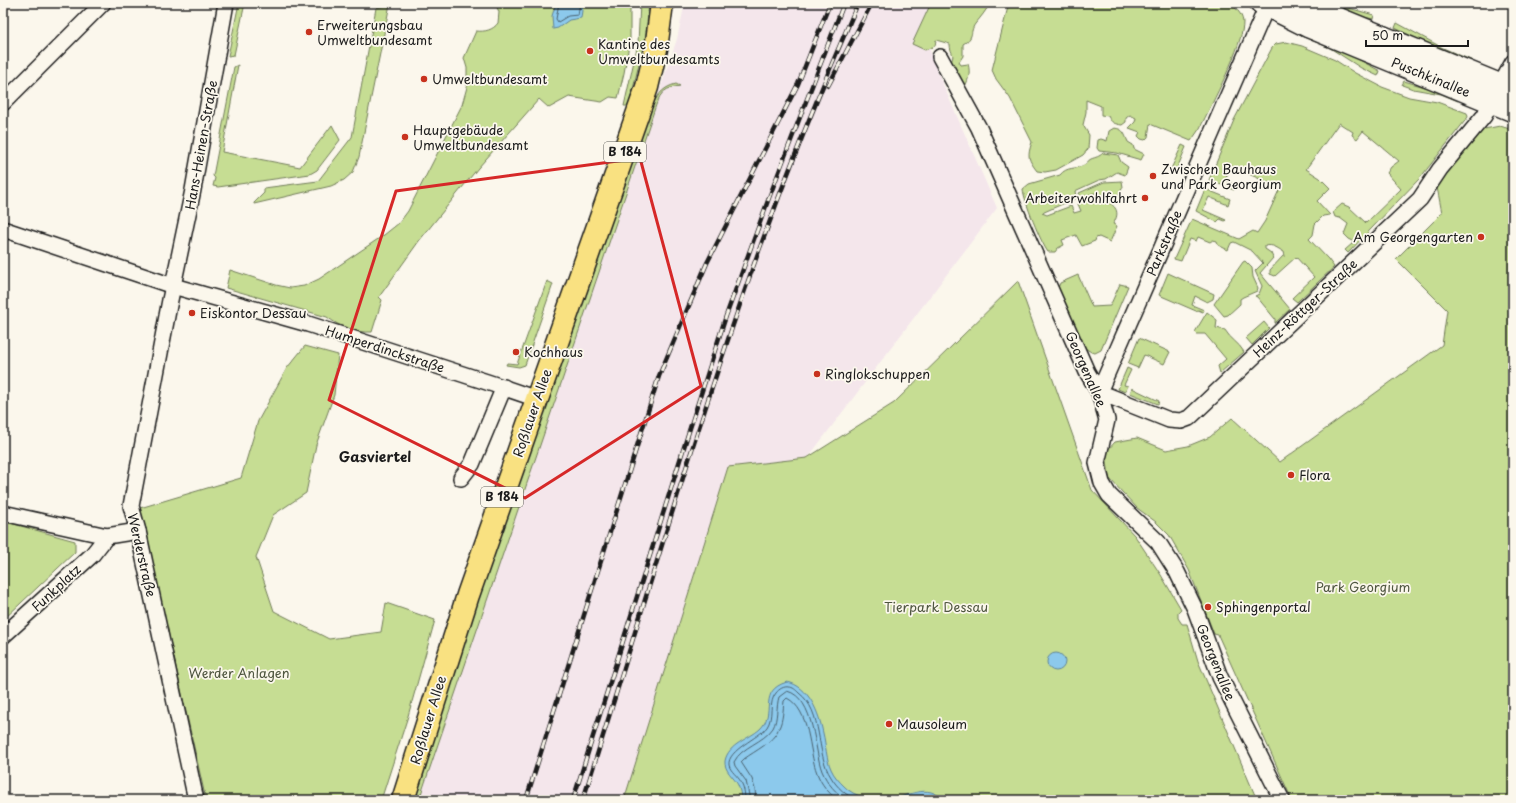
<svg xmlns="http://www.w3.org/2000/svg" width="1516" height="803" font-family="'Playpen Sans',sans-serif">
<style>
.built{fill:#f4e6eb}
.green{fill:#c6dd93;stroke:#717c58}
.water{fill:#8cc9ec;stroke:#5f8499}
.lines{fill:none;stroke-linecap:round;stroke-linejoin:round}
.shore{stroke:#49616f;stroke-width:1}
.street-casing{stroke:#1c1c1c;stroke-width:18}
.secondary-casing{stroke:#1c1c1c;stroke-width:24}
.primary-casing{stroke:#1c1c1c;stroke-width:25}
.street{stroke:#fbf7ec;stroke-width:15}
.secondary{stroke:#fbf7ec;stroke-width:21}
.primary{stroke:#f9e181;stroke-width:22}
.rail-casing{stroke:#1c1c1c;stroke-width:4.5}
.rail{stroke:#fbf7ec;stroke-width:3;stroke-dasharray:9;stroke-linecap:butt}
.marked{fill:none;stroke:#d62828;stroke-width:3;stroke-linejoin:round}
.poi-dot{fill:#c8321e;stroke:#fbf7ec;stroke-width:1.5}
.labels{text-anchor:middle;stroke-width:3.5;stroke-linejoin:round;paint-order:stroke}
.shield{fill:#fbf7ec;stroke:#5f5e5a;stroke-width:1}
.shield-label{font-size:12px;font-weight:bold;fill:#1c1c1c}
.poi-label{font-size:13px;fill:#1c1c1c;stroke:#fbf7ec;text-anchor:start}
.street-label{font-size:13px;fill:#1c1c1c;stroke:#fbf7ec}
.park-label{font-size:13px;fill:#4f5640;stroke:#fbf7ec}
.neighbourhood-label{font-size:14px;font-weight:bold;fill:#1c1c1c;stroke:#fbf7ec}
</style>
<rect width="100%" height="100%" fill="#fbf7ec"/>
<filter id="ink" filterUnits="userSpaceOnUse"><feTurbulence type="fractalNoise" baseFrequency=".025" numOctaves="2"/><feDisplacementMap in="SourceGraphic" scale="8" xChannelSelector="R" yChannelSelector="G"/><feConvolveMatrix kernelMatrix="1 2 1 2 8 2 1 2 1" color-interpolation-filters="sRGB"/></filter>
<g filter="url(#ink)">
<path class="built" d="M 685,3 L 946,3 L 928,44 L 935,66 L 997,208 L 807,459 L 728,467 L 624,800 L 419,800 L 677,39 Z"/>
<g class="green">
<path d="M 239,3 L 245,3 L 234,55 L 228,56 Z"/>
<path d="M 495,3 L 630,3 L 630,39 L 624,73 L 618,98 L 610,97 L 602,102 L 569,97 L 549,108 L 539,99 L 478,168 L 419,241 L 379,297 L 382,300 L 372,332 C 355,333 340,327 327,317 L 226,288 L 230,270 L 276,285 L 290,288 L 304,286 L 319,279 L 384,235 L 399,223 L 408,211 L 462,105 L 467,87 L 467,68 L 464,58 L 476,31 C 485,32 493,30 498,23 L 499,12 Z"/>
<path d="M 640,3 L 649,3 L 646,34 L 629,106 L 624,106 L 638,43 Z"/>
<path d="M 931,3 L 990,3 C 986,11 981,17 975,24 C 969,33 975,37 963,44 L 963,56 L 959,62 L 961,65 L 968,64 C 971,73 968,82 963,90 L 949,65 C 957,53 950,55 950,44 L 936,40 L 935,46 L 925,50 L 912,44 Z"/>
<path d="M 1009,3 L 1228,3 C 1235,7 1242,13 1243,22 C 1244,44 1211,105 1200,128 L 1191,141 L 1150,124 L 1148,137 L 1145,140 L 1141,139 L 1138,136 L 1140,132 L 1129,128 L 1135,122 L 1136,118 L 1130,115 L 1126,118 L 1126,122 L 1122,125 C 1115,124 1111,123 1108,116 L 1101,115 L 1101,106 L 1086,100 L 1086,112 L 1083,125 L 1089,135 L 1088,149 L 1083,155 L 1056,170 L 1045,172 L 1037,171 C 1028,159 1027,157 1032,142 L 1010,98 L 996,79 L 992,70 Z"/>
<path d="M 1319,3 L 1330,3 L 1374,15 L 1373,19 L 1345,13 Z"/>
<path d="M 390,4 L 359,157 L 353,172 L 344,180 L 331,186 L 254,204 L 254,203 L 264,193 L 264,188 L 318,181 L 352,137 L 376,8 Z"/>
<path d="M 1397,23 L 1443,48 L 1473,61 L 1471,65 L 1395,28 Z"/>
<path d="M 1302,32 L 1330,44 L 1380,71 L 1378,76 L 1361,68 L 1330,48 L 1301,36 Z"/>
<path d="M 1286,42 L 1302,46 L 1335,60 L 1355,73 L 1382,87 L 1409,97 L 1437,102 L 1467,113 L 1468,117 L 1420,178 L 1348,253 L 1345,250 L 1353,243 L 1353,241 L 1349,239 L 1344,234 L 1348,224 L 1340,218 L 1335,217 L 1333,212 L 1342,204 L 1349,207 L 1366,223 L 1401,189 L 1387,173 L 1391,167 L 1399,161 L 1363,131 L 1357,139 L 1352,135 L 1353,132 L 1339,123 L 1306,169 L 1320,178 L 1330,188 L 1317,201 L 1330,215 L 1323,216 L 1315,224 L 1313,235 L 1309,239 L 1328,259 L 1334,267 L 1297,302 L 1292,298 L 1314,277 L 1296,257 L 1275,276 L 1270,274 L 1270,270 L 1283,256 L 1285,256 L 1284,252 C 1277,248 1273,244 1265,246 L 1265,249 L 1271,253 L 1273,258 L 1260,273 L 1290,309 L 1275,323 L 1275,319 L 1257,297 L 1255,296 L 1259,294 L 1262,286 L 1255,271 L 1263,263 L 1252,251 L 1234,242 L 1231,243 L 1228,250 L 1218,245 L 1217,241 L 1213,240 L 1210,242 L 1198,237 L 1196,241 L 1190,239 L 1181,261 L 1174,259 L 1192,219 L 1239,239 L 1253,231 L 1257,233 L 1265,221 L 1280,188 L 1231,166 L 1225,180 L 1236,185 L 1234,190 L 1209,180 L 1234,120 L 1272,48 L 1276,44 Z"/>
<path d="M 238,65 L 222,152 L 300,167 L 332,125 L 340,140 L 317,170 L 310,174 L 218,187 L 213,186 L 215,178 L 213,176 L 234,67 Z"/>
<path d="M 1404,81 L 1460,97 L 1458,101 L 1441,94 L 1413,89 L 1402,85 Z"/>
<path d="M 676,84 L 680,86 C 666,88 661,91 656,105 L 419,800 L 414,800 L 482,587 L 653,104 C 659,93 664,87 676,84 Z"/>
<path d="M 1500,126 L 1513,130 L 1513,800 L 1292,800 L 1218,635 L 1214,634 L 1189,570 L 1169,535 L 1156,522 L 1137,508 L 1109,478 L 1106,452 L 1115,442 L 1137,438 L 1166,450 L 1188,446 L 1210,437 L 1232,418 L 1280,462 L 1442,345 L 1447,310 L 1396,259 L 1442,213 L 1436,182 L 1479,130 Z"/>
<path d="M 1114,128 C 1124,129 1124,133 1128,142 L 1133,145 L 1134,149 L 1144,154 L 1141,160 L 1117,153 L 1099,151 L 1097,148 L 1098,140 L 1101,139 L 1107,141 L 1109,131 Z"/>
<path d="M 1182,145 L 1186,147 L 1176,171 L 1171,169 Z"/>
<path d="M 1103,153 L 1118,155 L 1121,162 L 1128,167 L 1125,175 L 1117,172 L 1106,179 L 1099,180 L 1075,191 L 1076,198 L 1042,213 L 1047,215 L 1071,206 L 1074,213 L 1081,211 L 1078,204 C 1081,202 1084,200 1087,199 C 1092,198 1099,199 1103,200 C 1116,205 1121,212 1113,224 L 1117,226 L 1110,242 L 1099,237 L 1096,238 L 1095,241 L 1082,246 L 1076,235 L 1062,240 L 1064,245 L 1058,248 L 1055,252 L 1048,252 C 1041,243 1024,201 1023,189 L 1029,184 L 1060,175 C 1067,166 1075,170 1084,165 C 1087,164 1088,160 1091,159 C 1096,157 1099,157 1103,153 Z"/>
<path d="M 1122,181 L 1123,187 L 1118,196 L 1112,198 L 1094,193 L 1081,198 L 1079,193 L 1104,182 Z"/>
<path d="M 1205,189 L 1230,199 L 1228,205 L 1209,197 L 1203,210 L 1226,220 L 1225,221 L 1220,219 L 1217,222 L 1196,211 Z"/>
<path d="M 1245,261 L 1252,268 L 1253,277 L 1258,288 L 1257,291 L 1243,297 L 1240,299 L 1240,304 L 1228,315 L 1224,316 L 1214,304 L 1243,262 Z"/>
<path d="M 1168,273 L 1214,294 L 1213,299 L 1207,302 L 1195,296 L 1192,305 L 1204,310 L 1203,312 L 1198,310 L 1196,311 L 1159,295 Z"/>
<path d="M 1078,275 L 1092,307 L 1110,306 L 1120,284 L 1128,286 L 1101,350 L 1095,353 L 1091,352 L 1082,346 L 1057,290 L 1060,283 Z"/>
<path d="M 547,281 L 553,284 L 525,365 L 519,367 L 506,365 L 507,363 L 517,364 Z"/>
<path d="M 1018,281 L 1092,490 L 1135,536 L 1161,575 L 1181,609 L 1178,612 L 1178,618 L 1182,624 L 1187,624 L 1198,661 L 1257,800 L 624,800 L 728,467 L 807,458 L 894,403 Z"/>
<path d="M 1207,312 L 1217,320 L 1216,328 L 1225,330 C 1230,339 1239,343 1244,352 L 1220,373 L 1218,366 L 1226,359 L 1205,334 L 1197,334 L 1195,332 Z"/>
<path d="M 1264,322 L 1269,328 L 1252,345 L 1246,338 Z"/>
<path d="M 1139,338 L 1170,352 L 1164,364 L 1144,355 L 1138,368 L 1128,364 Z"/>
<path d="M 305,346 L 338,355 L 334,395 L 316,445 L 306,493 L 273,515 L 256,557 L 274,611 L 329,639 L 381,632 L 386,603 L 435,620 L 408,716 L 381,800 L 206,800 L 140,508 L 241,478 L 258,421 L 287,368 Z"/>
<path d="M 1127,368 L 1131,370 L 1124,385 L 1128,386 L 1125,392 L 1118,389 Z"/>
<path d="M 1132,388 L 1159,401 L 1158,404 L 1130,393 Z"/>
<path d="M 3,521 L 75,541 L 75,552 L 3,620 Z"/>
</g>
<g class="water">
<path d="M 556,3 L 583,3 L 581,18 L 569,20 L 558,28 L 553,29 L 552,16 Z"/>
<circle cx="1056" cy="662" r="9"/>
<path d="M 787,682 C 809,686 819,713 823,733 C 826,745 826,758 831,769 C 834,776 839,781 844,786 C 854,797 873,801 889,800 C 905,797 930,782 942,800 L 741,800 C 741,795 740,790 738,785 C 734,777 724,771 725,761 C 728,744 749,739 760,729 C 777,713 757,691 787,682 Z"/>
</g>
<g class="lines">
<g class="shore">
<path d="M 559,3 L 556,19 L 558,22 L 568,16 L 578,15 L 580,3"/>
<path d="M 745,800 C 745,794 744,787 741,782 C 738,776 730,771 729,765 C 727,750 759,738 767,727 C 774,717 768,702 776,693 C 779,689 784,686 789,687 C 793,687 796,690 799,693 C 824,712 815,753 831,777 C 836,786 847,797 858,800"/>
<path d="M 750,800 L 746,781 L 735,766 L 734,762 C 742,746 763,743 773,728 C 778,719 776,707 779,697 L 787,691 C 815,698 814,751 822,771 C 827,783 836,793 846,800"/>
<path d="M 756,800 L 755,789 L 752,779 L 741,762 L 744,759 C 756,750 773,743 779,728 C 783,720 783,710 784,701 L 787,698 C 811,711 808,750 817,773 C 821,784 828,792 837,800"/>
</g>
<defs>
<g id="street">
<path d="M 940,57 L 979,128 L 1087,372 L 1099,392 L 1107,420 L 1097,463 L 1102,483 L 1109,495 L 1158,542 L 1177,572 L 1195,609 L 1220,677 L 1282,800"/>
<path d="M 3,103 L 103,3"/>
<path d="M 3,229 L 173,286 L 308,324 L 493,384 L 537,399"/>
<path d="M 1099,392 L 1169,420 L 1181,421 L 1189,418 L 1420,199 L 1440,169 L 1484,116 L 1513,62"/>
<path d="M 1099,392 L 1267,6"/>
<path d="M 461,478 L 472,464 L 504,387"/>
<path d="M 3,513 L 107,536 L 138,531"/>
<path d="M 3,636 L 92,555 L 107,536"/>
<path d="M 196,800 L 138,531 L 131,506 L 170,300 L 193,190 L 226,3"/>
</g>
<g id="secondary">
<path d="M 1261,3 L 1309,27 L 1513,111"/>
<path d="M 1301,3 L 1513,90"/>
</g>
<path id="primary" d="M 403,800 L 468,595 L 647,87 L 656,49 L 662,3"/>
</defs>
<use href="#street" class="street-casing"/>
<use href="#secondary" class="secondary-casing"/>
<use href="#primary" class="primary-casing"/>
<use href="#street" class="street"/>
<use href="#secondary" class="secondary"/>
<use href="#primary" class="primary"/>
<defs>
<g id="rail">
<path d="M 828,86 L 872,3"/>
<path d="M 526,800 L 659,376 L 707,263 L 798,84 L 830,3"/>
<path d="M 573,800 L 690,428 L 726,316 L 770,195 L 844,3"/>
<path d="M 583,800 C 639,622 691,443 753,267 C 785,178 820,90 858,3"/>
</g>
</defs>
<use href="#rail" class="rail-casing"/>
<use href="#rail" class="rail"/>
</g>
</g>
<path class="marked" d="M 640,158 L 701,386 L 525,498 L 329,400 L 396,191 Z"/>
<g class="poi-dot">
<circle cx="309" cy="32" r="4"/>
<circle cx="590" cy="51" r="4"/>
<circle cx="424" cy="79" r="4"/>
<circle cx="405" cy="137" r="4"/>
<circle cx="1153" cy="176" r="4"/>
<circle cx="1145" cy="198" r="4"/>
<circle cx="1481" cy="237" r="4"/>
<circle cx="192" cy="313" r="4"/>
<circle cx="516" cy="352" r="4"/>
<circle cx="817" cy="374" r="4"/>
<circle cx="1291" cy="475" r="4"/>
<circle cx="1208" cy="607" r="4"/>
<circle cx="889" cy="724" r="4"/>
</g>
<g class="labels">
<g class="shield">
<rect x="604" y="142" width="42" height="20" rx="3"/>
<rect x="481" y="487" width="42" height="20" rx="3"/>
</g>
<g class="shield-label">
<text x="625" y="156">B 184</text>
<text x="502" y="501">B 184</text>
</g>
<g class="poi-label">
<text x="317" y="30">Erweiterungsbau<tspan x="317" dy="15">Umweltbundesamt</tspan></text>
<text x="598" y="49">Kantine des<tspan x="598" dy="15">Umweltbundesamts</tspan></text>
<text x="432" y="84">Umweltbundesamt</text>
<text x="413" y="135">Hauptgebäude<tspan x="413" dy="15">Umweltbundesamt</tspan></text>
<text x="1161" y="174">Zwischen Bauhaus<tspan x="1161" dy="15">und Park Georgium</tspan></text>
<text x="1137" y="203" text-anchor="end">Arbeiterwohlfahrt</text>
<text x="1473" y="242" text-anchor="end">Am Georgengarten</text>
<text x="200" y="318">Eiskontor Dessau</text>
<text x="524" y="357">Kochhaus</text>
<text x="825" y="379">Ringlokschuppen</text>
<text x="1299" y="480">Flora</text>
<text x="1216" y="612">Sphingenportal</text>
<text x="897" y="729">Mausoleum</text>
</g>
<g class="street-label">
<text transform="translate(1431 77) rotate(22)" y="5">Puschkinallee</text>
<text transform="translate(201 145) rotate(-80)" y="5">Hans-Heinen-Straße</text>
<text transform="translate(1164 243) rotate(-67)" y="5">Parkstraße</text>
<text transform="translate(1305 308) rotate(-43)" y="5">Heinz-Röttger-Straße</text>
<text transform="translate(385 349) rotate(18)" y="5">Humperdinckstraße</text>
<text transform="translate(1086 369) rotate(66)" y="5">Georgenallee</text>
<text transform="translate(532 413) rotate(-71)" y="5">Roßlauer Allee</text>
<text transform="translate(142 555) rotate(77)" y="5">Werderstraße</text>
<text transform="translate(56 588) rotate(-43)" y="5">Funkplatz</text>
<text transform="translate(1216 662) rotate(68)" y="5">Georgenallee</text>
<text transform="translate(428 720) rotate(-73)" y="5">Roßlauer Allee</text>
</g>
<g class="park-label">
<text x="1363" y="592">Park Georgium</text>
<text x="936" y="612">Tierpark Dessau</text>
<text x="239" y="678">Werder Anlagen</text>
</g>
<g class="neighbourhood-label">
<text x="375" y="462">Gasviertel</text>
</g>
</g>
<rect width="1516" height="803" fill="none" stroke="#fbf7ec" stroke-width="16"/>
<rect x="8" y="8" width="1500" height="787" fill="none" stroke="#1c1c1c" stroke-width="1.5" filter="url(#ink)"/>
<path d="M1366 40v6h102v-6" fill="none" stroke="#1c1c1c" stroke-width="2"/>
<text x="1372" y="40" font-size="12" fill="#1c1c1c" stroke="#fbf7ec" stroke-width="3" paint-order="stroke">50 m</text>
</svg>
